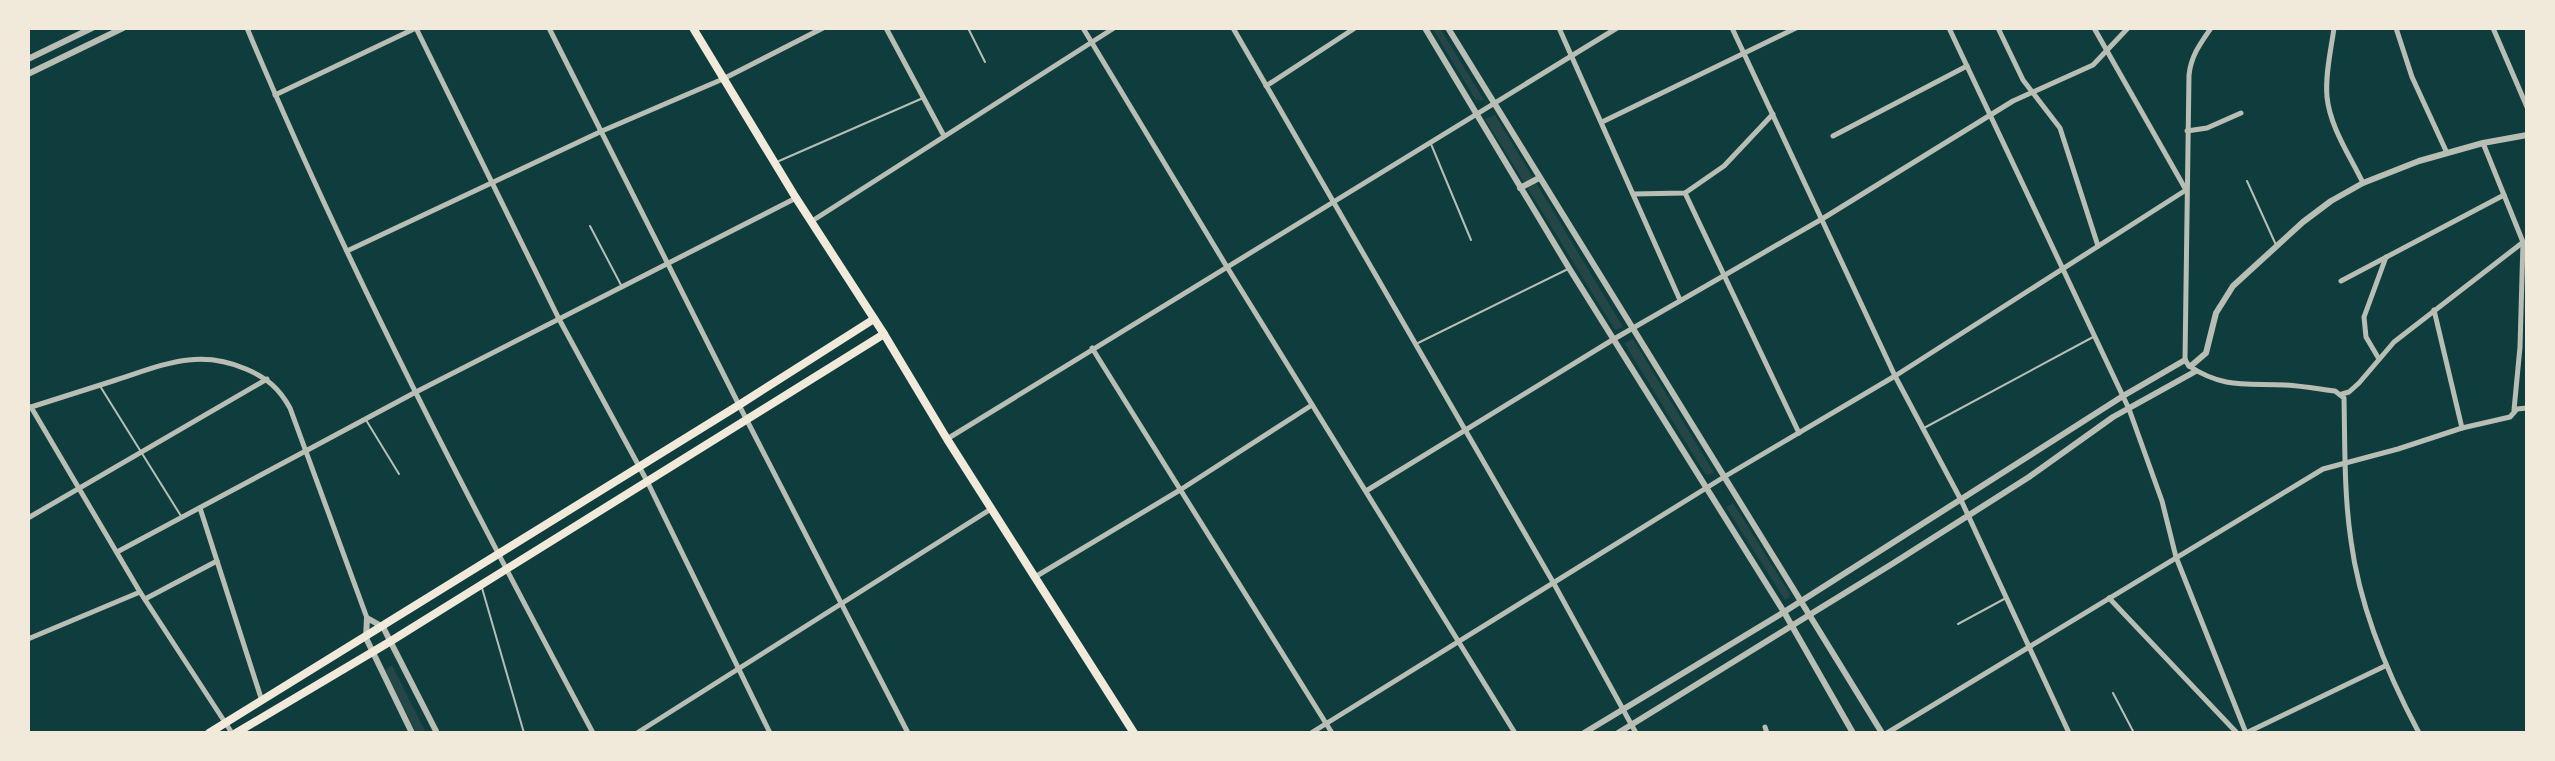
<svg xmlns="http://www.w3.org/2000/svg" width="2555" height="761" font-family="Roboto,sans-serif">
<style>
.green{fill:#244646}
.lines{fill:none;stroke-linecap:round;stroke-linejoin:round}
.service{stroke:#b8beb3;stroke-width:2}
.minor{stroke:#b8beb3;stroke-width:5}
.tertiary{stroke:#b8beb3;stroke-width:6}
.primary{stroke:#f1e9da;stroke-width:8}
.trunk{stroke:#f1e9da;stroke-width:8}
</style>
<rect width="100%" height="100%" fill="#0f3d3e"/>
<g class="green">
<path d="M 1432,28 L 1440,28 L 1484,100 L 1476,100 Z"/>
<path d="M 1495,115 L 1623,327 L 1615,330 L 1485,119 Z"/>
<path d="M 1633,339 L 1714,473 L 1706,475 L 1624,343 Z"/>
<path d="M 1733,503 L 1790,594 L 1789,598 L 1785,600 L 1726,507 Z"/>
<path d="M 392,665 L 426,733 L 416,733 L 385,670 Z"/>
</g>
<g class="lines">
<g class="service">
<path d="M 968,28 L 985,62"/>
<path d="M 1431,144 L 1471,240"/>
<path d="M 779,161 L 923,98"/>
<path d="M 2247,181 L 2276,245"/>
<path d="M 590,226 L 621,285"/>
<path d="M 1416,344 L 1568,269"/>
<path d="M 100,386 L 181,516"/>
<path d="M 366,420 L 399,474"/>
<path d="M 1924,428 L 2095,336"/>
<path d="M 482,588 L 524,733"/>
<path d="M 1958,624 L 2006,598"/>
<path d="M 2113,693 L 2134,733"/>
</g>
<g class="minor">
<path d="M 247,28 C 348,270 470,502 593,733"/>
<path d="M 416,28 L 559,319 L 647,481 L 770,733"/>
<path d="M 549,28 L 739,405 L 908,733"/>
<path d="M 886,28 L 944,136"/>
<path d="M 1083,28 L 1227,267 L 1515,733"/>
<path d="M 1233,28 L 1553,582 L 1636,733"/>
<path d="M 1559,28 L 1680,300"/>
<path d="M 1732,28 L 1895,376 L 1961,500 L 2069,733"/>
<path d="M 1949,28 L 2129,409 L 2162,501 L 2176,557 L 2246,733 L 2385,666"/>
<path d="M 1998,28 L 2023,80 L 2060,128 L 2098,246"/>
<path d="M 2334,28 C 2331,50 2325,74 2327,97 C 2330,127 2350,156 2363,183"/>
<path d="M 2396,28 L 2412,77 L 2447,153"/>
<path d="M 2493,28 L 2527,107"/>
<path d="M 1266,86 L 1355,28"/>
<path d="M 275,95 L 416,28"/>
<path d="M 1602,122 L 1796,28"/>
<path d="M 2187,131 L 2207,128 L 2241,113"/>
<path d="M 1833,136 L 1967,66"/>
<path d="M 2483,143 L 2523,242 L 2520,347 L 2514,410"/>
<path d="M 1685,193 L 1799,433"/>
<path d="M 1633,194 L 1685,193 L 1724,166 L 1773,114"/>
<path d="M 812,221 L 1114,28"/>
<path d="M 347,251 L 602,131 L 723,79 L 823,28"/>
<path d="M 2341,281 L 2504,195"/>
<path d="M 2434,310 L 2462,428"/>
<path d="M 1092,348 L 1332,733"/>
<path d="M 2379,359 L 2366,337 L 2364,317 L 2386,257"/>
<path d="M 2189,366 C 2224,389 2247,383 2285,385 C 2302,386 2319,389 2335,391 L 2344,398 C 2345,446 2344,494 2351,541 C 2360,609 2387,673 2419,733"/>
<path d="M 2189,366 L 2185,360 L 2189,75 C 2191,56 2200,44 2211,28"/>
<path d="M 2342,394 L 2349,392 L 2359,383 L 2394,342 L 2522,243"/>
<path d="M 31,407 L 140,592 L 232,733"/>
<path d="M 28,408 C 57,399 87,389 116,380 C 163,365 198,348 246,369 C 267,378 279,388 290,408 L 367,618"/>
<path d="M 947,439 L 1617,28"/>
<path d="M 1366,491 L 1614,339 L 1822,219 L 2013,101 L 2093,65 L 2128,28"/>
<path d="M 200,508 L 262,701"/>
<path d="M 28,518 L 267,379"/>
<path d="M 117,552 L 414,393 L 796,198"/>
<path d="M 1035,577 L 1180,490 L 1312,405"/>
<path d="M 2109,598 L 2237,733"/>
<path d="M 145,599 L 217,561"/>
<path d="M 28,639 L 140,592"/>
<path d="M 1765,727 L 1767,733"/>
<path d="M 637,733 L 991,509"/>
<path d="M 1311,733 L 1724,477 L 1895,376 L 2186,190 L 2094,28"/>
<path d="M 1887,733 L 2323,469 L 2398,449 L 2462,428 L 2510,417 L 2517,409 L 2527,408"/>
</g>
<g class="tertiary">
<path d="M 1425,28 L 1569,268 L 1784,612 L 1853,733"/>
<path d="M 1448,28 L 1882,733"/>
<path d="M 28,59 L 92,28"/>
<path d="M 28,74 L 123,28"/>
<path d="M 1520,188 L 1539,178"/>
<path d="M 2192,365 L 2206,353 L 2216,313 L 2233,286 L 2303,222 L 2331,201 L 2363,183 L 2419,161 L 2483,143 L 2527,135"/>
<path d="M 412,733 L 366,638 L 367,618 L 383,627 L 437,733"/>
<path d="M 1584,733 L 1784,612 L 2123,396 L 2185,360"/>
<path d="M 1618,733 L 1892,564 L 2029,477 L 2113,417 L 2196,371"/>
</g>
<g class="primary">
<path d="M 209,733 L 739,405 L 874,319"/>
<path d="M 236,733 L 391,641 L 884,334"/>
</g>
<path class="trunk" d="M 693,28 L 796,198 L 884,334 L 947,439 L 1134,733"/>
</g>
<rect width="2555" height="761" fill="none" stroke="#f1e9da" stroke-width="60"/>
</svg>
